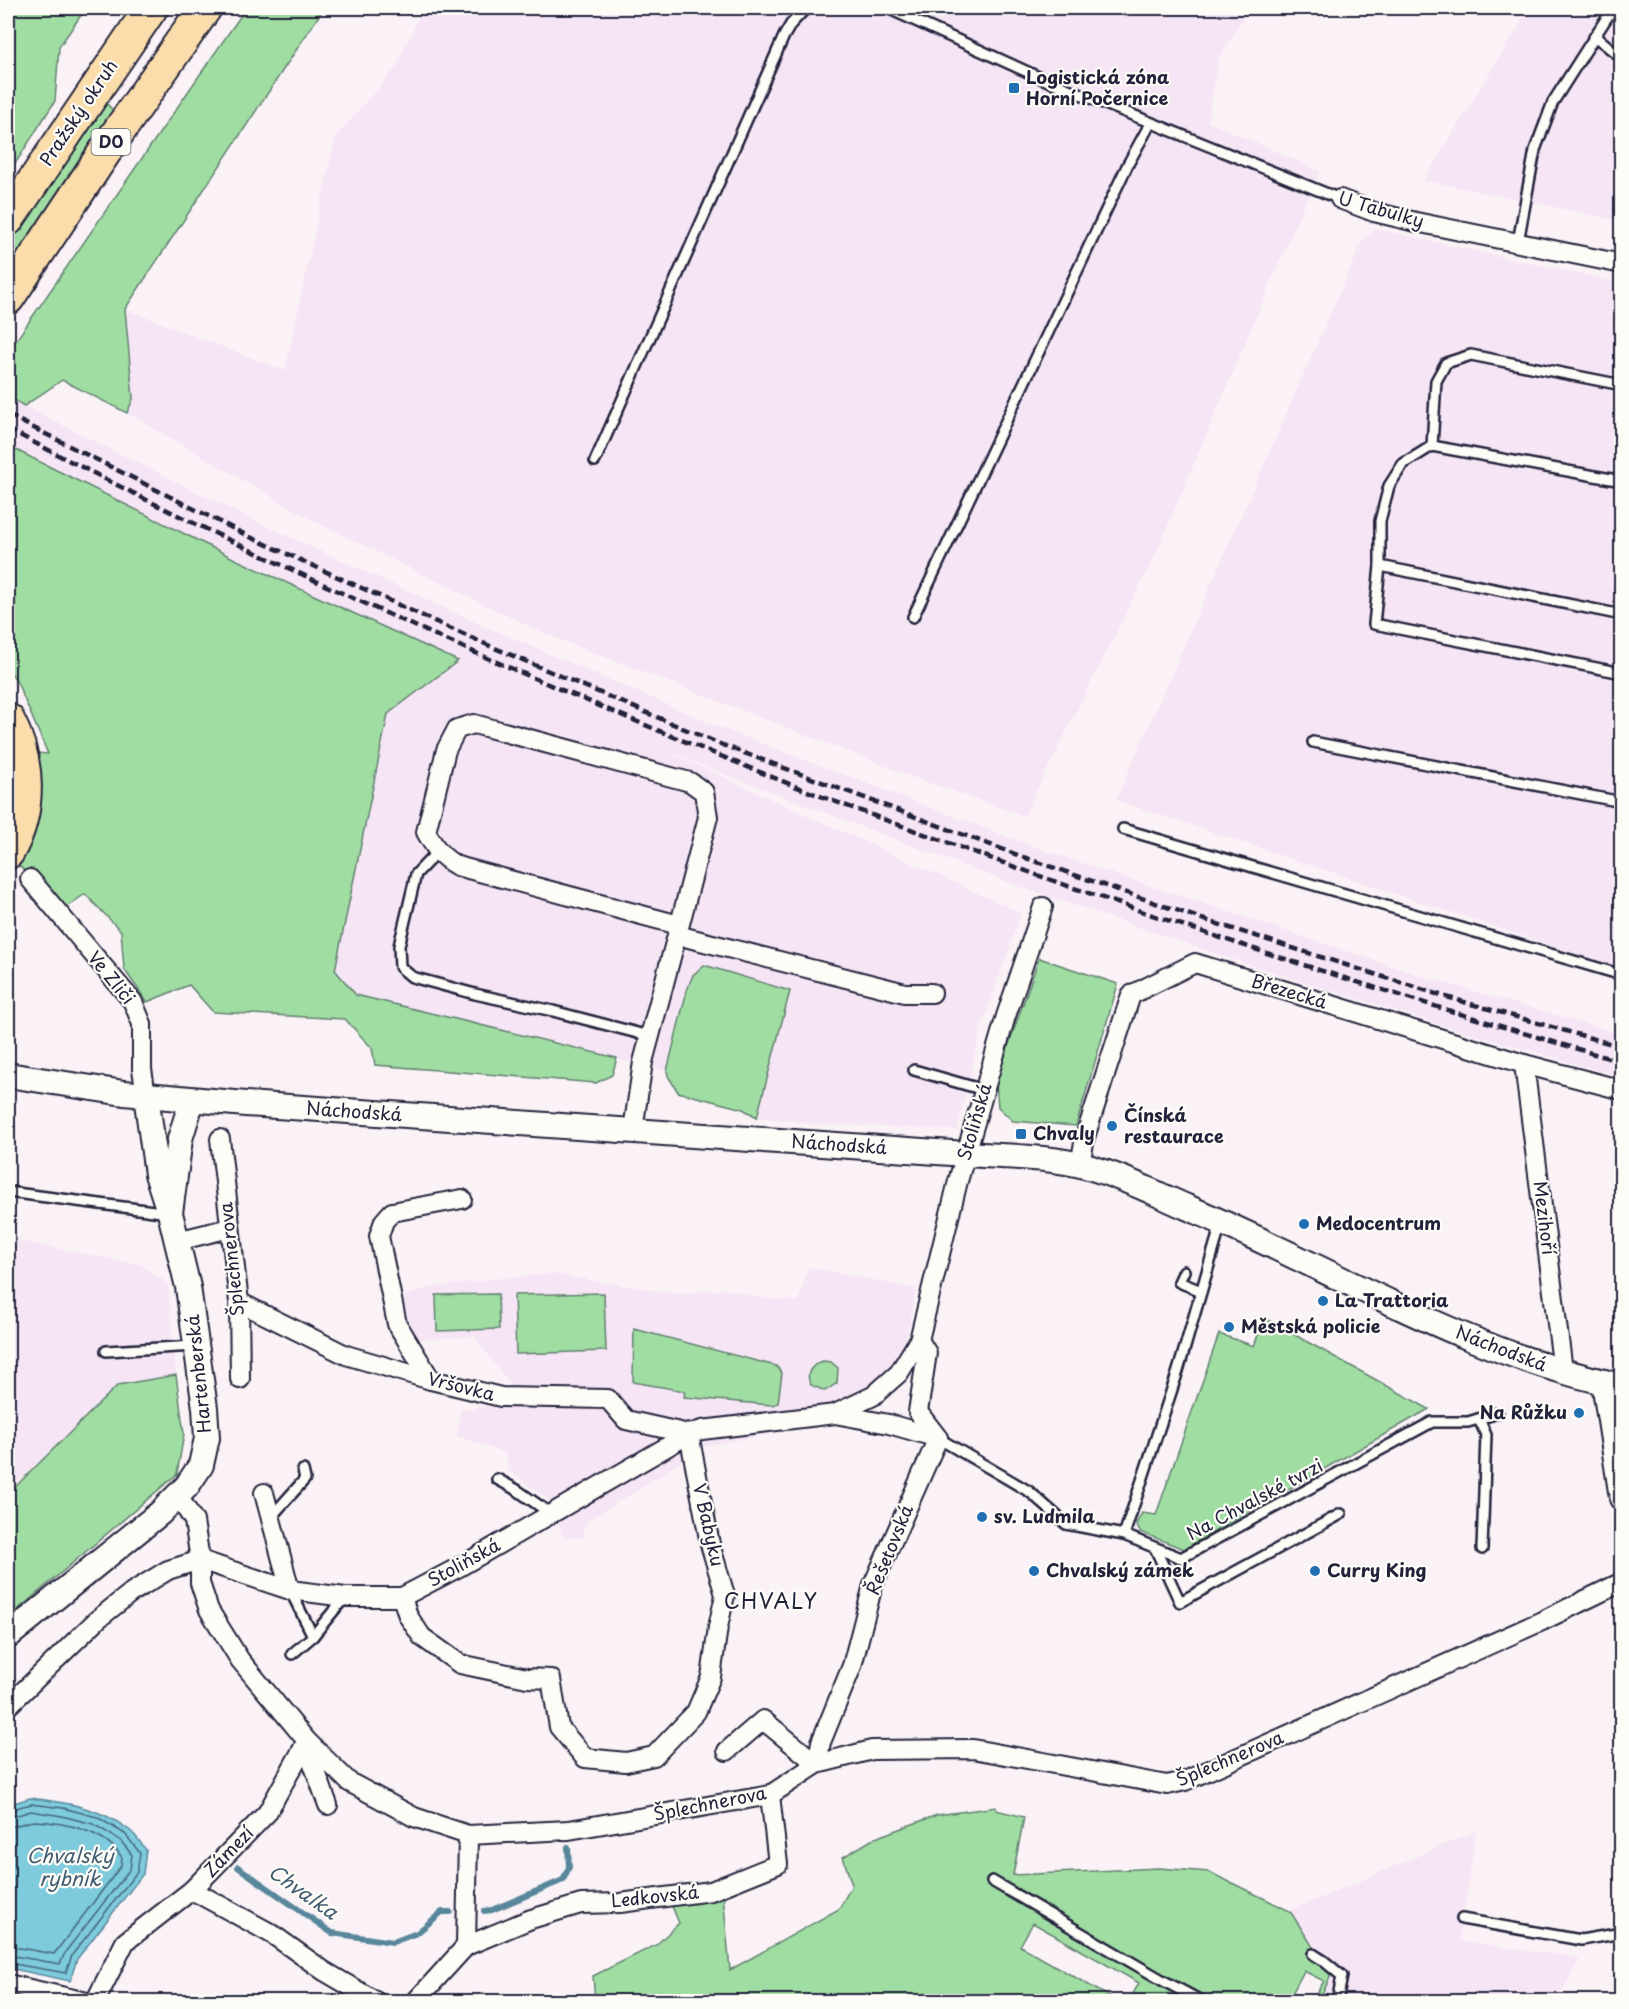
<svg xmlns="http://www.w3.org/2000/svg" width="1629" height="2009" font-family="'Playpen Sans',sans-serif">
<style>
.built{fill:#f6e5f5}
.green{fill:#a0dda3;stroke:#61806f;stroke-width:1.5}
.water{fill:#7dcbdc;stroke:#59879c;stroke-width:1.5}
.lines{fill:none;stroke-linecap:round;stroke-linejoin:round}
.shore{stroke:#46667b;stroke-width:1.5}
.stream{stroke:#59879c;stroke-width:6}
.lane-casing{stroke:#22223b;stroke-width:14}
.street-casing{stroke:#22223b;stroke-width:22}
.secondary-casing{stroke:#22223b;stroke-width:28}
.highway-casing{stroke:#22223b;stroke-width:36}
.lane{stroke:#fdfcf7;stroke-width:9}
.street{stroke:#fdfcf7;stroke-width:18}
.secondary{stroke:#fdfcf7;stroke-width:24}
.highway{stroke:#faddab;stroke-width:32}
.rail{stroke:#22223b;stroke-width:4.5;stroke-dasharray:9 4.5;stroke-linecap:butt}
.poi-dot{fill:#1f6fb2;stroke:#fdfcf7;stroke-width:2}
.labels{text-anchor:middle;stroke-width:4.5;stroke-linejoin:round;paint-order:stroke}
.shield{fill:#fdfcf7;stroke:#646373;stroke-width:1.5}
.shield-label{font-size:16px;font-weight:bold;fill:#22223b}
.poi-label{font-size:18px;font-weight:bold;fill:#22223b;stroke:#fdfcf7;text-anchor:start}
.street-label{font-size:18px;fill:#22223b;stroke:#fdfcf7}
.water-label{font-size:20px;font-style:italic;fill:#425d73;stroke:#fdfcf7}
.quarter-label{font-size:21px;letter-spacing:1.5px;fill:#22223b;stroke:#fdfcf7}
</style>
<rect width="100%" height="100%" fill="#faf2f6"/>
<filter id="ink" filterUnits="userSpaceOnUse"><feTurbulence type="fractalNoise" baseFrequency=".0167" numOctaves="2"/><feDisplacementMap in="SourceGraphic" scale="12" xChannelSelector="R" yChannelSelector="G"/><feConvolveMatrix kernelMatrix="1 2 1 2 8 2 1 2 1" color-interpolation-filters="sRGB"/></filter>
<g filter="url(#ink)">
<g class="built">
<path d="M 423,8 L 1248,8 L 1218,61 L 1208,122 L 1320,171 L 1301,211 L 1157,551 L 1024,816 L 924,781 L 541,632 L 314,521 L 127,413 L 133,399 L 125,309 L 285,371 L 335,138 L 395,69 Z"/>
<path d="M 1530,8 L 1621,8 L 1621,221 L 1424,180 Z"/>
<path d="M 1375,229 L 1621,283 L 1621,969 L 1116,800 L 1362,242 Z"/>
<path d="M 8,398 L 255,521 L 475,622 L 726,730 L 1029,845 L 1108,872 L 1421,976 L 1621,1034 L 1621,1077 L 1432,1022 L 1234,960 L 1015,885 L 711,769 L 644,741 L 1021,913 L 981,1029 L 957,1130 L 819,1124 L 757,1117 L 790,991 L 687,990 L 667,1071 L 356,995 L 335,969 L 388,714 L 457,661 L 237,560 L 8,446 Z"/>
<path d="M 8,1239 L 141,1265 L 168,1284 L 176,1375 L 118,1385 L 8,1491 Z"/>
<path d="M 808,1267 L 916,1289 L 910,1322 L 901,1353 L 891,1371 L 856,1399 L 821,1409 L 811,1426 L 704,1446 L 628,1496 L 591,1518 L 583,1530 L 583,1538 L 563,1537 L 552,1502 L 508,1470 L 506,1453 L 457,1436 L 461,1409 L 476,1411 L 476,1407 L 510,1405 L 510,1384 L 474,1336 L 411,1340 L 401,1323 L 405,1296 L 429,1288 L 502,1278 L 552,1274 L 677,1294 L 726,1289 L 765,1299 L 799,1301 Z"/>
<path d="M 1476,1831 L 1459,1941 L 1580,1958 L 1557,2001 L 1319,2001 L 1331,1975 L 1290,1911 Z"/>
</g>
<g class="green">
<path d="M 8,8 L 86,8 L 59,47 L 55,101 L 8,175 Z"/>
<path d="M 246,8 L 324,8 L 125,309 L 133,399 L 127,413 L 62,380 L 24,406 L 8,396 L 8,352 Z"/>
<path d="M 103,103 L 106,103 L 115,112 L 8,271 L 8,240 L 56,168 Z"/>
<path d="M 8,446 L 237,560 L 458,661 L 388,714 L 335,970 L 356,995 L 617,1058 L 612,1075 L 596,1083 L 375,1065 L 372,1048 L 345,1019 L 213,1012 L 189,985 L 147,1002 L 124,969 L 121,931 L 85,894 L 65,908 L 18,865 C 39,828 44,794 37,753 L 48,754 L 17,682 L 8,668 Z"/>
<path d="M 1039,958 L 1118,984 L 1076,1126 L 1013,1121 L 998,1107 L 996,1081 Z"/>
<path d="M 704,965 L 790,991 L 757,1117 L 743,1109 L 678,1092 L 668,1076 L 667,1071 L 687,990 L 693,975 Z"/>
<path d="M 604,1293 L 606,1351 L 516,1354 L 514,1295 Z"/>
<path d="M 498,1294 L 499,1329 L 437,1331 L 436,1295 Z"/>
<path d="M 1264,1318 L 1429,1409 L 1184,1549 L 1140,1532 L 1136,1524 L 1142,1513 L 1156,1515 L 1219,1334 L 1254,1346 Z"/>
<path d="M 634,1329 L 776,1366 L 782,1373 L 778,1403 L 772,1405 L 684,1397 L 685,1391 L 633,1382 Z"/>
<path d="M 823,1361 L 831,1362 L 838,1368 L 837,1383 L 825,1391 L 811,1385 C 804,1373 812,1365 823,1361 Z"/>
<path d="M 176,1375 L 184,1434 L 177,1474 L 8,1618 L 8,1494 L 118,1385 Z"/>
<path d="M 996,1807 L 996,1810 L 1024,1817 L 1013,1875 L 1159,1868 L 1209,1872 L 1290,1911 L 1331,1975 L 1319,2001 L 1312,2001 L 1324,1981 L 1304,1971 L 1288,2001 L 1129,2001 L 1139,1983 L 1033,1923 L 1020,1946 L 1117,2001 L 595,2001 L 593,1976 L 656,1945 L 679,1923 L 671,1904 L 723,1894 L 730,1970 L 839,1909 L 852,1885 L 843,1857 L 875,1838 L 937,1815 Z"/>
<path d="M 8,1994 L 46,2001 L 8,2001 Z"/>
</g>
<path class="water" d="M 30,1798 C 64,1802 99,1807 128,1829 C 135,1834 141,1843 146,1850 L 143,1874 L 77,1959 L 70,1981 L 8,1968 L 8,1805 Z"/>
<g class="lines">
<g class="shore">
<path d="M 8,1810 L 31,1804 L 63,1808 L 97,1817 L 125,1834 L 140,1853 L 137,1872 L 72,1955 L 66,1973 L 8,1963"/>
<path d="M 8,1818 L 31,1811 L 62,1816 L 93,1824 L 120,1840 L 132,1855 L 130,1869 L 66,1951 L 60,1964 L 8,1955"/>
<path d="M 8,1827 C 17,1827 26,1821 35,1821 C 63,1822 107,1831 122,1858 L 121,1866 L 54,1954 L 8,1946"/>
</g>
<g class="stream">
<path d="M 238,1867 L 332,1933 L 393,1942 L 417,1933 L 442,1912 L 450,1912"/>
<path d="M 484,1911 L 492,1910 L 563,1880 L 569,1867 L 568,1847"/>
</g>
<defs>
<g id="lane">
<path d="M 887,8 L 1041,78 L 1340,199"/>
<path d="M 1595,36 L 1613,8"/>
<path d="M 1518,242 L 1535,150 L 1553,102 L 1595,36 L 1622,58"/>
<path d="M 1432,446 L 1436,381 L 1446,363 L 1471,355 L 1622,385"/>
<path d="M 595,461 L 784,36 L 791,24 L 806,8"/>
<path d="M 1622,481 L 1432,446 L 1403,464 L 1389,486 L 1380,521 L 1380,566 L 1374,624 L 1622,673"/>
<path d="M 1380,566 L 1622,615"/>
<path d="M 913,617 L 1128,164 L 1150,124"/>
<path d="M 1313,742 L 1622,802"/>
<path d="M 1123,829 L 1622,975"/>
<path d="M 437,852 L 416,874 L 399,946 L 400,967 L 412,977 L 475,994 L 553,1011 L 649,1036"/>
<path d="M 914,1070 L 984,1090"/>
<path d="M 8,1192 L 169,1213"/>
<path d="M 1184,1271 L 1179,1282 L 1201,1291"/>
<path d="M 106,1351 L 196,1346"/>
<path d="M 1479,1419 L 1486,1435 L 1482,1549"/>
<path d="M 938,1438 L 1030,1492 L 1066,1524 L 1124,1535 L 1181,1558 L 1432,1422 L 1468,1422 L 1498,1413"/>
<path d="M 497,1479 L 517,1490 L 551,1514"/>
<path d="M 271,1517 L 305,1479 L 303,1470"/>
<path d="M 1124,1535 L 1178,1371 L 1221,1224"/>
<path d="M 1155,1548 L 1180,1602 L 1341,1514"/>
<path d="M 290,1590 L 313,1636"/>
<path d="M 292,1654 L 313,1636 L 345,1597"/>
<path d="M 992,1881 L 1162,1980 L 1203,2002"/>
<path d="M 1462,1919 L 1581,1940 L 1622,1933"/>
<path d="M 1313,1954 L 1324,1961 L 1342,1976 L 1337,2002"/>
</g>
<g id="street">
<path d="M 1340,199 L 1374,212 L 1416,222 L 1622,264"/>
<path d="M 30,879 L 133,1002 L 142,1024 L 142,1069 L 146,1095"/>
<path d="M 677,935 L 708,817 L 704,792 L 690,782 L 474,724 L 457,729 L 446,750 L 426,832 C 435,848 441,857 457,866 L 679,925"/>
<path d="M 1524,1064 L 1563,1371"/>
<path d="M 633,1130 L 643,1062 L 677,935 L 905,993 L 932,993"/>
<path d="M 220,1139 L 239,1302 L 240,1379"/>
<path d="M 1080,1165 L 1085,1137 L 1131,995 L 1195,963 L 1524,1064 L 1622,1090"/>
<path d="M 177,1241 L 230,1228"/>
<path d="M 239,1302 L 346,1355 L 431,1380 L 501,1397 L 608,1399 L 626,1420 L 689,1434"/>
<path d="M 919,1340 L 927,1353 L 918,1412 L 938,1438"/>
<path d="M 431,1380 L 397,1324 L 379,1236 L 384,1221 L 392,1212 L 462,1199"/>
<path d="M 264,1493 L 290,1590"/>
<path d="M 178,1496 L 194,1521 L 200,1560 L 200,1583 L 209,1610 L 240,1660 L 307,1741 L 349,1782 L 414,1817 L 468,1835 L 569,1830 L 770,1795 L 817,1764 L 872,1750 L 973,1749 L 1167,1785 L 1185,1781 L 1542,1621 L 1622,1582"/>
<path d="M 402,1597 L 408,1616 L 422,1637 L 460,1664 L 527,1678 L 551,1679 L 559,1727 L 585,1758 L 626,1762 L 654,1756 L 696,1712 L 711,1677 L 718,1627 L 725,1595 L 710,1544 L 689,1434"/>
<path d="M 8,1706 L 98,1619 L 132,1592 L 168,1570 L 200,1560 L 290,1590 L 345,1597 L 402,1597 L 461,1566 L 689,1434 L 702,1430 L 835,1414 L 873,1396 L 899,1373 L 919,1340 L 958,1181 L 1006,1016 L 1043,907"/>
<path d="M 308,1743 L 311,1758 L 328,1805"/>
<path d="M 727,1751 L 763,1720 L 817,1764 L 821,1742 L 852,1666 L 873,1585 L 938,1438 L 889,1424 L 835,1414"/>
<path d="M 192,1890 L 272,1934 L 324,1971 L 377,2002"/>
<path d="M 466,1946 L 531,1919 L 581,1904 L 620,1903 L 711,1891 L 778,1864 L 770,1795"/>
<path d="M 8,1984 L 87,2002"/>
<path d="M 95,2002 L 125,1942 L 192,1890 L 267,1813 L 307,1741"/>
<path d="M 415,2002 L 466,1946 L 468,1835"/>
</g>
<g id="secondary">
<path d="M 8,1075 L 124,1093 L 246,1104 L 966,1154 C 1006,1157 1049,1156 1088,1167 C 1122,1176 1156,1194 1189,1208 C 1332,1268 1468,1355 1622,1386"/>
<path d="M 146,1095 L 157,1174 L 167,1205"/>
<path d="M 1604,1382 L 1622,1498"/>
<path d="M 8,1636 L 160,1513 L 187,1486 L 201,1465 L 207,1438 L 205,1408 L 188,1287 L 170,1213 L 180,1139 L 192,1100"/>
</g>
<g id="highway">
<path d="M 8,219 L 151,8"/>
<path d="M 8,298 L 112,141 L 205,8"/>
<path d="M 8,720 C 30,762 31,811 8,852"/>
</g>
</defs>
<use href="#lane" class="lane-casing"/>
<use href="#street" class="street-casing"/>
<use href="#secondary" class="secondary-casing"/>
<use href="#highway" class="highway-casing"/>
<use href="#lane" class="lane"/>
<use href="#street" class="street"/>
<use href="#secondary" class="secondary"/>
<use href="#highway" class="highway"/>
<g class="rail">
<path d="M 8,415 L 248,536 L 469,637 L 720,744 L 1023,857 L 1199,918 L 1443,996 L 1622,1047"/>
<path d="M 8,429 C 85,469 163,509 242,546 C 425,634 613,713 802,789 C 851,808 900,825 949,843 C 1171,925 1395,996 1622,1062"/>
</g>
</g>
</g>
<g class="poi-dot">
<rect x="1008" y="82" width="12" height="12" rx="3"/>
<circle cx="1112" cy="1126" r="6"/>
<rect x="1015" y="1128" width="12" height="12" rx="3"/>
<circle cx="1304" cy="1224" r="6"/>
<circle cx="1323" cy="1301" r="6"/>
<circle cx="1229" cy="1327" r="6"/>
<circle cx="1579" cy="1413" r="6"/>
<circle cx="982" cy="1517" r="6"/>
<circle cx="1034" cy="1571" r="6"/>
<circle cx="1315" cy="1571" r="6"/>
</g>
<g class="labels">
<rect class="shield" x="91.5" y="129" width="39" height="26" rx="4.5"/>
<g class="shield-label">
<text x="111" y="148">D0</text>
</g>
<g class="poi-label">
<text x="1026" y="84">Logistická zóna<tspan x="1026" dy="21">Horní Počernice</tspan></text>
<text x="1124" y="1122">Čínská<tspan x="1124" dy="21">restaurace</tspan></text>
<text x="1033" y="1140">Chvaly</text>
<text x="1316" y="1230">Medocentrum</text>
<text x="1335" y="1307">La Trattoria</text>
<text x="1241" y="1333">Městská policie</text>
<text x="1567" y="1419" text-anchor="end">Na Růžku</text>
<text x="994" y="1523">sv. Ludmila</text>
<text x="1046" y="1577">Chvalský zámek</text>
<text x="1327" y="1577">Curry King</text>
</g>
<g class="street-label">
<text transform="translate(79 113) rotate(-56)" y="6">Pražský okruh</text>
<text transform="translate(1381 210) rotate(16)" y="6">U Tabulky</text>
<text transform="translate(111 978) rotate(51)" y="6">Ve Zliči</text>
<text transform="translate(1289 992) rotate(17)" y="6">Březecká</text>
<text transform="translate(354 1112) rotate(4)" y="6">Náchodská</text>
<text transform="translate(975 1122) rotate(-74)" y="6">Stoliňská</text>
<text transform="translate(839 1145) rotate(4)" y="6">Náchodská</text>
<text transform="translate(1544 1218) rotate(83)" y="6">Mezihoří</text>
<text transform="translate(232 1259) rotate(-96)" y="6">Šplechnerova</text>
<text transform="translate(1501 1349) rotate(21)" y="6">Náchodská</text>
<text transform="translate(199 1374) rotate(-96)" y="6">Hartenberská</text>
<text transform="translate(461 1387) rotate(14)" y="6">Vršovka</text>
<text transform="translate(1255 1500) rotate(-28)" y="6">Na Chvalské tvrzi</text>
<text transform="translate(708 1525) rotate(77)" y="6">V Babyku</text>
<text transform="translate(890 1550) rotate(-68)" y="6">Řešetovská</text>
<text transform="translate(464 1563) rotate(-29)" y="6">Stoliňská</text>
<text transform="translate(1230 1759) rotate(-23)" y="6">Šplechnerova</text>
<text transform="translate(710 1804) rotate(-11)" y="6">Šplechnerova</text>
<text transform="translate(229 1852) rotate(-46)" y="6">Zámezí</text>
<text transform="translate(655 1897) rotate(-6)" y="6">Ledkovská</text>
</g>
<g class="water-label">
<text x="70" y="1863">Chvalský<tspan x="70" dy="23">rybník</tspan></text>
<text transform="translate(303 1892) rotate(35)" y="7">Chvalka</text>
</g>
<g class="quarter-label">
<text x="771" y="1609">CHVALY</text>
</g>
</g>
<rect width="1629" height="2009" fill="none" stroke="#fdfcf7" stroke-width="30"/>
<rect x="15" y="15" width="1599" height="1979" fill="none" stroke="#22223b" stroke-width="2" filter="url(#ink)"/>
</svg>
